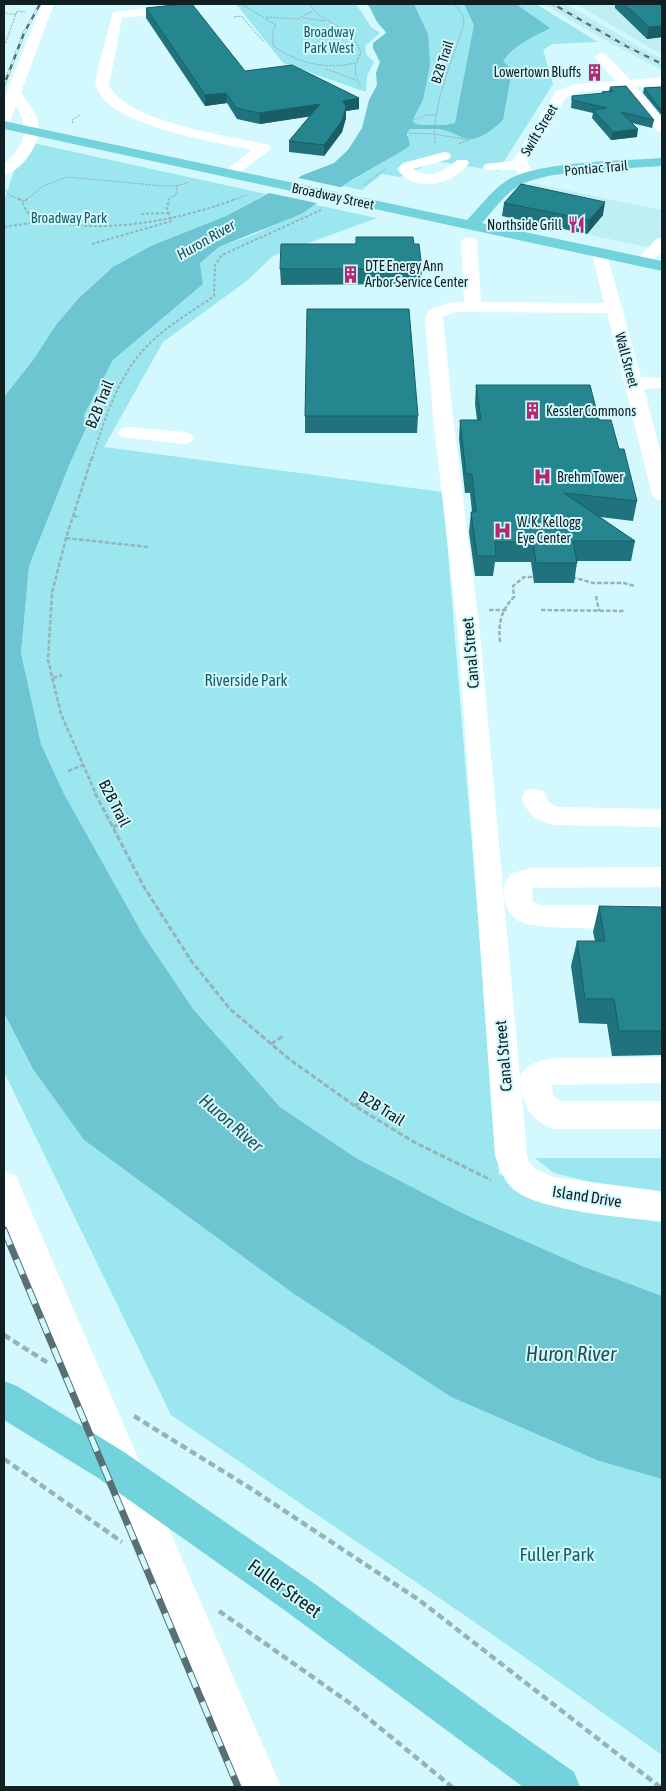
<svg xmlns="http://www.w3.org/2000/svg" width="666" height="1791" font-family="'Asap Condensed',sans-serif">
<style>
.built{fill:#bfeff5}
.green{fill:#9be6ef}
.water{fill:#6cc5d0}
.pier{fill:#d3f9fe}
.lines{fill:none;stroke-linecap:round;stroke-linejoin:round}
.stream{stroke:#6cc5d0;stroke-width:4}
.path-far4{stroke:#95b4b8;stroke-width:1;stroke-dasharray:2.5 1;stroke-linecap:butt}
.path-far3{stroke:#95b4b8;stroke-width:2;stroke-dasharray:3 2;stroke-linecap:butt}
.path-far2{stroke:#95b4b8;stroke-width:2.5;stroke-dasharray:4.5 2;stroke-linecap:butt}
.path-far1{stroke:#95b4b8;stroke-width:3;stroke-dasharray:5.5 2.5;stroke-linecap:butt}
.path{stroke:#95b4b8;stroke-width:4.5;stroke-dasharray:7 4;stroke-linecap:butt}
.minor{fill:#fff;fill-rule:evenodd}
.major{fill:#73d3dc;fill-rule:evenodd}
.rail-far1-casing{stroke:#587073;stroke-width:2.5}
.rail-casing{stroke:#587073;stroke-width:7}
.rail-far1{stroke:#d3f9fe;stroke-width:2;stroke-dasharray:5.5;stroke-linecap:butt}
.rail{stroke:#d3f9fe;stroke-width:5;stroke-dasharray:16;stroke-linecap:butt}
.wall{fill:#20737c}
.shaded-wall{fill:#1a5e65}
.building{fill:#258690;stroke:#1a5e65}
.labels{text-anchor:middle;stroke-width:4;stroke-linejoin:round;paint-order:stroke}
.far-park-label{font-size:14px;fill:#145f67;stroke:#d3f9fe}
.far-street-label{font-size:14px;fill:#101f21;stroke:#d3f9fe}
.far-poi-label{font-size:14px;fill:#101f21;stroke:#d3f9fe;text-anchor:start}
.far-water-label{font-size:15px;font-style:italic;fill:#254e53;stroke:#d3f9fe}
.street-label{font-size:16px;fill:#101f21;stroke:#d3f9fe}
.park-label{font-size:16px;fill:#145f67;stroke:#d3f9fe}
.water-label{font-size:18px;font-style:italic;fill:#254e53;stroke:#d3f9fe}
.near-park-label{font-size:19px;fill:#145f67;stroke:#d3f9fe}
.near-street-label{font-size:19px;fill:#101f21;stroke:#d3f9fe}
.near-water-label{font-size:21px;font-style:italic;fill:#254e53;stroke:#d3f9fe}
</style>
<rect width="100%" height="100%" fill="#d3f9fe"/>
<g class="built">
<path d="M 544,4 L 565,4 L 662,59 L 662,70 L 601,38 Z"/>
<path d="M 576,4 L 649,4 L 662,16 L 662,55 Z"/>
<path d="M 531,183 L 662,210 L 662,250 L 499,216 Z"/>
</g>
<g class="green">
<path d="M 236,4 L 356,4 L 371,27 L 380,33 L 365,46 L 366,54 L 374,62 L 367,76 L 366,92 L 283,63 Z"/>
<path d="M 414,4 L 536,4 L 598,42 L 552,44 L 543,50 L 553,84 L 498,171 L 436,161 L 400,177 L 382,174 L 362,190 L 343,186 L 404,150 L 410,129 L 430,129 L 431,126 L 416,124 L 411,121 L 423,100 L 428,34 Z"/>
<path d="M 24,141 L 266,194 L 226,216 L 153,245 L 56,325 L 33,360 L 4,397 L 4,201 Z"/>
<path d="M 316,205 L 377,218 L 273,256 L 248,280 L 163,342 L 104,447 L 443,492 L 499,1174 C 550,1196 608,1203 662,1213 L 662,1296 L 582,1266 L 464,1214 L 356,1158 L 280,1107 L 193,1009 L 142,933 L 64,794 L 41,744 L 21,653 L 29,566 L 70,463 L 86,430 L 84,415 L 113,360 L 203,284 L 200,263 L 219,247 L 255,234 Z"/>
<path d="M 4,1013 L 33,1069 L 84,1140 L 294,1294 L 451,1397 L 599,1461 L 662,1479 L 662,1755 L 489,1632 L 171,1415 L 4,1072 Z"/>
<path d="M 535,1158 L 662,1158 L 662,1191 L 591,1182 L 554,1173 Z"/>
</g>
<g class="water">
<path d="M 367,4 L 414,4 L 428,34 L 430,65 L 423,100 L 412,121 L 416,124 L 432,126 L 430,129 L 410,129 L 407,134 L 410,145 L 404,150 L 352,180 L 301,214 L 219,247 L 200,263 L 203,284 L 113,360 L 84,415 L 86,429 L 70,463 L 29,566 L 21,653 L 41,744 L 64,794 L 142,933 L 193,1009 L 280,1107 L 356,1158 L 464,1214 L 582,1266 L 662,1296 L 662,1479 L 599,1461 L 451,1397 L 294,1294 L 84,1140 L 33,1069 L 4,1013 L 4,397 L 33,360 L 56,325 L 78,299 L 113,267 L 153,245 L 226,216 L 303,175 L 334,163 L 348,150 L 362,128 L 369,100 L 377,85 L 376,73 L 380,62 L 373,48 L 373,43 L 386,33 C 384,28 380,27 378,23 C 373,16 373,11 367,4 Z"/>
<path d="M 464,4 L 516,4 L 550,28 C 533,37 514,45 503,61 L 512,70 L 503,120 C 492,130 477,144 461,137 C 452,133 450,131 439,129 L 440,126 L 455,123 L 474,25 Z"/>
</g>
<path class="pier" d="M 294,177 L 344,188 L 321,204 L 264,192 Z"/>
<g class="lines">
<path class="stream" d="M 421,127 L 450,127"/>
<g class="path-far4">
<path d="M 241,4 L 276,25 L 273,30 L 273,46 C 299,63 324,70 355,63"/>
<path d="M 309,4 C 325,26 351,25 361,53 C 354,65 353,74 361,86"/>
<path d="M 4,5 L 20,4"/>
<path d="M 4,11 L 7,14 L 16,14 L 4,47"/>
<path d="M 16,14 L 17,11 L 25,12"/>
<path d="M 234,17 L 241,16 L 264,42"/>
<path d="M 266,17 L 297,19 L 313,11"/>
<path d="M 303,18 L 325,21"/>
<path d="M 326,69 L 356,80"/>
<path d="M 411,121 L 427,115 L 437,115"/>
<path d="M 73,123 L 72,120 L 80,115"/>
<path d="M 408,133 L 434,134 L 469,140 L 458,144"/>
<path d="M 435,143 C 432,102 453,61 464,23 L 463,15 L 454,4"/>
<path d="M 364,185 L 385,169"/>
<path d="M 4,188 L 10,196 L 22,200"/>
<path d="M 26,200 L 43,186 L 67,177 L 164,186 L 177,186 L 189,182"/>
<path d="M 169,200 L 169,198 L 176,195 L 177,185"/>
<path d="M 233,200 L 247,195"/>
</g>
<g class="path-far3">
<path d="M 18,199 L 24,201"/>
<path d="M 27,199 L 23,203 C 28,221 47,222 64,224 C 122,231 181,219 236,199"/>
<path d="M 141,214 L 169,213"/>
<path d="M 4,227 L 43,221"/>
<path d="M 92,244 L 172,221 L 167,209 L 169,199"/>
<path d="M 92,459 C 105,418 118,375 149,344 C 168,325 193,311 214,296 L 215,265 L 222,255 L 321,210"/>
</g>
<g class="path-far2">
<path d="M 92,457 L 66,538 L 52,593 L 48,660 L 61,714 L 96,794"/>
<path d="M 73,516 L 80,517"/>
<path d="M 66,538 L 148,547"/>
<path d="M 572,577 L 593,583 L 624,583 L 635,586"/>
<path d="M 596,596 L 599,611"/>
<path d="M 489,610 L 507,610"/>
<path d="M 541,610 L 625,611"/>
<path d="M 500,642 C 498,624 501,610 514,597 L 513,586 L 524,577 L 536,577"/>
<path d="M 53,678 L 62,675"/>
<path d="M 68,771 L 83,765"/>
</g>
<g class="path-far1">
<path d="M 95,793 L 144,887 L 192,962 L 230,1009 L 289,1059 L 355,1106 L 414,1142 L 491,1180"/>
<path d="M 113,827 L 123,823"/>
<path d="M 271,1044 L 283,1036"/>
<path d="M 355,1106 L 365,1097"/>
</g>
<g class="path">
<path d="M 4,1335 L 48,1363"/>
<path d="M 134,1416 L 250,1488 L 419,1600 L 660,1787"/>
<path d="M 4,1459 L 122,1542"/>
<path d="M 219,1611 L 351,1704 L 452,1787"/>
</g>
<g class="minor">
<path d="M 42,4 L 54,4 L 21,92 C 27,102 36,112 38,123 C 42,142 23,171 4,175 L 4,164 C 24,146 31,130 16,106 L 9,124 L 4,125 L 4,104 L 7,91 Z"/>
<path d="M 183,4 L 187,5 L 189,8 L 187,11 L 122,18 L 109,86 C 132,124 227,135 269,145 L 271,148 L 269,151 L 233,177 L 223,177 L 221,174 L 252,150 C 210,141 139,130 106,102 C 101,98 99,91 95,86 L 99,64 L 113,12 Z"/>
<path d="M 600,53 L 605,54 L 630,80 L 662,77 L 662,85 L 636,87 L 662,119 L 662,132 L 657,131 L 623,88 L 578,92 L 566,97 L 552,123 L 530,155 L 527,164 L 537,176 L 535,179 L 525,179 L 515,170 L 485,170 L 483,167 L 485,164 L 513,161 L 556,91 L 576,84 L 616,81 L 594,57 Z"/>
<path d="M 444,152 L 449,153 L 451,156 L 449,159 L 413,169 C 431,180 443,172 457,160 L 467,160 L 469,163 C 454,185 414,194 397,169 L 403,163 Z"/>
<path d="M 469,237 L 475,239 L 477,242 L 481,302 L 604,303 L 592,254 L 594,251 L 606,251 L 641,377 L 662,378 L 662,388 L 644,389 L 662,457 L 662,501 L 655,499 L 652,495 L 607,313 L 455,312 L 443,317 L 453,417 L 480,634 L 520,1077 C 528,1062 541,1060 557,1058 L 662,1057 L 662,1083 L 552,1085 L 553,1095 L 560,1101 L 662,1101 L 662,1129 L 554,1129 C 530,1120 524,1108 521,1084 L 527,1156 L 529,1162 L 536,1169 L 554,1177 L 662,1192 L 662,1222 C 626,1217 540,1212 513,1189 C 503,1180 500,1168 495,1156 L 458,634 L 433,417 L 425,319 L 429,310 L 448,303 L 464,302 L 461,242 L 463,239 Z"/>
<path d="M 662,237 L 662,251 L 650,265 L 638,265 L 636,262 L 638,259 L 656,239 Z"/>
<path d="M 128,427 L 184,432 L 191,434 L 194,438 L 191,442 L 184,444 L 121,437 L 118,433 L 121,429 Z"/>
<path d="M 534,789 L 543,791 L 549,802 L 557,807 L 662,809 L 662,827 L 553,825 C 535,820 529,815 521,798 L 525,791 Z"/>
<path d="M 662,867 L 662,887 L 532,888 L 533,902 L 542,905 L 662,905 L 662,927 C 633,927 538,933 517,920 C 507,914 502,898 504,886 C 505,881 510,876 512,873 L 531,868 Z"/>
<path d="M 4,1171 L 16,1176 L 20,1186 L 281,1787 L 238,1787 L 4,1224 Z"/>
</g>
<g class="major">
<path d="M 4,121 L 467,220 C 480,207 491,191 506,181 C 536,161 623,161 662,158 L 662,166 C 627,169 545,169 517,187 C 503,196 493,211 482,223 L 662,261 L 662,271 L 4,129 Z"/>
<path d="M 4,1381 L 17,1386 L 124,1452 L 315,1584 L 496,1717 L 574,1772 L 580,1787 L 523,1787 L 287,1612 L 98,1478 L 4,1420 Z"/>
</g>
<defs>
<g id="rail-far1">
<path d="M 553,4 L 626,46 L 662,64"/>
<path d="M 4,85 L 24,33 L 40,4"/>
</g>
<path id="rail" d="M 4,1230 L 238,1787"/>
</defs>
<use href="#rail-far1" class="rail-far1-casing"/>
<use href="#rail" class="rail-casing"/>
<use href="#rail-far1" class="rail-far1"/>
<use href="#rail" class="rail"/>
</g>
<g class="wall">
<path d="M 615,4 L 660,4 L 662,5 L 662,37 L 647,39 L 615,8 Z"/>
<path d="M 146,8 L 245,71 L 359,98 L 359,109 L 346,111 L 346,118 L 342,132 L 324,156 L 289,152 L 289,141 L 310,116 L 260,124 L 237,119 L 227,103 L 205,106 L 146,18 Z"/>
<path d="M 610,87 L 654,120 L 652,128 L 632,123 L 637,137 L 611,140 L 592,118 L 593,113 L 571,108 L 572,96 L 602,94 L 602,92 L 609,91 Z"/>
<path d="M 662,87 L 662,116 L 643,93 L 644,88 Z"/>
<path d="M 504,203 L 603,215 L 587,234 L 502,216 Z"/>
<path d="M 356,237 L 414,244 L 422,269 L 421,284 L 281,285 L 280,269 L 356,244 Z"/>
<path d="M 476,385 L 599,420 L 619,449 L 637,501 L 633,521 L 600,517 L 635,541 L 631,561 L 577,561 L 577,563 L 574,583 L 534,583 L 531,562 L 495,562 L 493,576 L 475,576 L 469,532 L 471,512 L 472,512 L 470,493 L 465,493 L 459,439 L 460,420 L 477,420 L 475,404 Z"/>
<path d="M 305,416 L 418,416 L 417,433 L 305,433 Z"/>
<path d="M 599,906 L 662,911 L 662,1056 L 662,1055 L 612,1056 L 607,1024 L 579,1023 L 571,966 L 577,941 L 595,941 L 593,932 Z"/>
</g>
<g class="shaded-wall">
<path d="M 662,26 L 662,37 L 647,39 L 649,27 Z"/>
<path d="M 226,93 L 227,103 L 205,106 L 205,95 Z"/>
<path d="M 359,98 L 359,109 L 346,111 L 346,118 L 342,132 L 324,156 L 324,145 L 343,101 Z"/>
<path d="M 320,104 L 320,115 L 260,124 L 259,113 Z"/>
<path d="M 638,129 L 637,137 L 611,140 L 613,132 Z"/>
<path d="M 605,202 L 603,215 L 587,234 L 589,220 Z"/>
</g>
<g class="building">
<path d="M 183,4 L 192,4 L 245,71 L 292,65 L 359,98 L 343,101 L 346,107 L 342,121 L 324,145 L 289,141 L 320,104 L 259,113 L 236,108 L 226,93 L 205,95 L 146,8 Z"/>
<path d="M 624,4 L 660,4 L 662,5 L 662,26 L 649,27 Z"/>
<path d="M 626,86 L 654,120 L 621,112 L 638,129 L 613,132 L 593,110 L 607,108 L 572,100 L 572,96 L 604,93 L 602,92 L 613,91 L 610,87 Z"/>
<path d="M 662,87 L 662,111 L 644,88 Z"/>
<path d="M 521,184 L 605,202 L 589,220 L 504,203 Z"/>
<path d="M 356,237 L 413,237 L 414,244 L 419,244 L 422,269 L 280,269 L 281,244 L 356,244 Z"/>
<path d="M 307,309 L 409,309 L 418,416 L 305,416 Z"/>
<path d="M 476,385 L 590,385 L 599,420 L 611,420 L 619,449 L 624,449 L 637,501 L 564,493 L 635,541 L 573,541 L 577,563 L 536,563 L 533,542 L 495,542 L 496,556 L 477,556 L 471,512 L 476,512 L 472,474 L 466,474 L 460,420 L 481,420 Z"/>
<path d="M 599,906 L 662,907 L 662,1031 L 619,1031 L 614,999 L 585,999 L 577,941 L 605,941 Z"/>
</g>
<defs>
<symbol id="building-bare" viewBox="-9 -9 18 18"><path d="M-4-6H4V6H1V3H-1V6H-4ZM-2.5-4.3h1.7v1.8h-1.7ZM.8-4.3h1.7v1.8H.8ZM-2.5-1h1.7V.8h-1.7ZM.8-1h1.7V.8H.8Z" fill="#b22a6d" stroke="#d3f9fe" stroke-width="2.5" paint-order="stroke"/></symbol>
<symbol id="restaurant-bare" viewBox="-9 -9 18 18"><path d="M-5-6h1v4h1v-4h1v4h1v-4h1v5L-1.5 .5V6h-2V.5L-5-1ZM5-6V6H3V1.5H1.5Q1.5-4 5-6Z" fill="#b22a6d" stroke="#d3f9fe" stroke-width="2.5" paint-order="stroke"/></symbol>
<symbol id="hospital-bare" viewBox="-9 -9 18 18"><path d="M-5-5h3v3.5h4V-5h3V5h-3V1.5h-4V5h-3Z" fill="#b22a6d" stroke="#d3f9fe" stroke-width="2.5" paint-order="stroke"/></symbol>
</defs>
<g fill-rule="evenodd">
<use href="#building-bare" x="582" y="60" width="25" height="25"/>
<use href="#restaurant-bare" x="564" y="212" width="25" height="25"/>
<use href="#building-bare" x="338" y="262" width="25" height="25"/>
<use href="#building-bare" x="520" y="398" width="25" height="25"/>
<use href="#hospital-bare" x="530" y="464" width="25" height="25"/>
<use href="#hospital-bare" x="490" y="518" width="25" height="25"/>
</g>
<g class="labels">
<g class="far-park-label">
<text x="329" y="37">Broadway<tspan x="329" dy="16">Park West</tspan></text>
<text x="69" y="223">Broadway Park</text>
</g>
<g class="far-street-label">
<text transform="translate(442 62) rotate(-72)" y="5">B2B Trail</text>
<text transform="translate(539 130) rotate(-59)" y="5">Swift Street</text>
<text transform="translate(596 168) rotate(-5)" y="5">Pontiac Trail</text>
<text transform="translate(333 196) rotate(12)" y="5">Broadway Street</text>
<text transform="translate(627 360) rotate(75)" y="5">Wall Street</text>
</g>
<g class="far-poi-label">
<text x="581" y="77" text-anchor="end">Lowertown Bluffs</text>
<text x="562" y="230" text-anchor="end">Northside Grill</text>
<text x="365" y="271">DTE Energy Ann<tspan x="365" dy="16">Arbor Service Center</tspan></text>
<text x="546" y="416">Kessler Commons</text>
<text x="557" y="482">Brehm Tower</text>
<text x="517" y="527">W. K. Kellogg<tspan x="517" dy="16">Eye Center</tspan></text>
</g>
<g class="far-water-label">
<text transform="translate(206 240) rotate(-30)" y="5">Huron River</text>
</g>
<g class="street-label">
<text transform="translate(99 404) rotate(-68)" y="6">B2B Trail</text>
<text transform="translate(470 653) rotate(-95)" y="6">Canal Street</text>
<text transform="translate(115 803) rotate(63)" y="6">B2B Trail</text>
<text transform="translate(503 1056) rotate(-95)" y="6">Canal Street</text>
<text transform="translate(382 1108) rotate(32)" y="6">B2B Trail</text>
<text transform="translate(587 1196) rotate(9)" y="6">Island Drive</text>
</g>
<g class="park-label">
<text x="246" y="686">Riverside Park</text>
</g>
<g class="water-label">
<text transform="translate(231 1123) rotate(41)" y="6">Huron River</text>
</g>
<g class="near-park-label">
<text x="557" y="1561">Fuller Park</text>
</g>
<g class="near-street-label">
<text transform="translate(285 1588) rotate(36)" y="7">Fuller Street</text>
</g>
<g class="near-water-label">
<text x="571" y="1361">Huron River</text>
</g>
</g>
<rect width="666" height="1791" fill="none" stroke="#101f21" stroke-width="10"/>
</svg>
